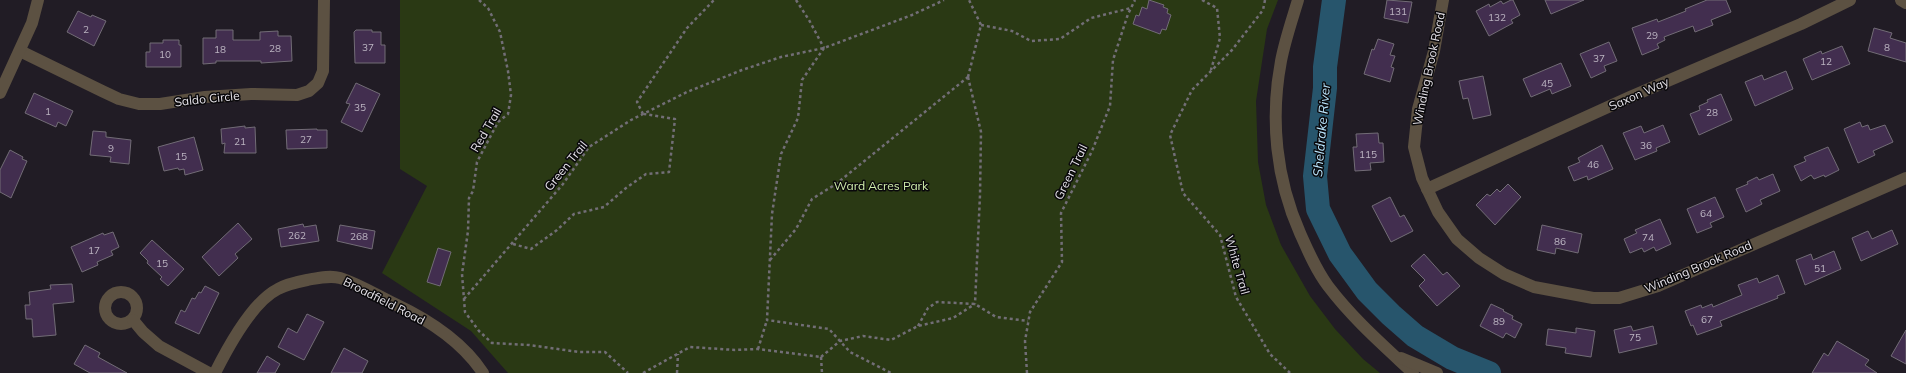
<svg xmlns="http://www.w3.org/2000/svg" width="1906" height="373" font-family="Mulish,sans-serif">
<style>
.green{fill:#2a3914}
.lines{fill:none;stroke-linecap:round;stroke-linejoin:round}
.river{stroke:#27556c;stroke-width:24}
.building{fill:#422e4f;stroke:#726c76}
.path{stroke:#726e76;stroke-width:2.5;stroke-dasharray:3 3;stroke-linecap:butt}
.minor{stroke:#5c5142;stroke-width:12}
.labels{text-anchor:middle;stroke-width:3;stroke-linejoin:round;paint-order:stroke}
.number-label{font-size:10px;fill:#bcb5c2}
.street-label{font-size:12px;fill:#e5e2e8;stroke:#09080b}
.park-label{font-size:12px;fill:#d1efad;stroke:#09080b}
.water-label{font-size:13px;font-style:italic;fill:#bbe7ff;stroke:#09080b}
</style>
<rect width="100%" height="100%" fill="#211c25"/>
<path class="green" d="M 400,0 L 1278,0 L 1267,29 L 1256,101 L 1258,162 L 1266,205 L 1281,245 L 1310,296 L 1335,329 L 1363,359 L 1380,373 L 508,373 L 471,331 L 382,273 L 427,186 L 400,169 Z"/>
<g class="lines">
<path class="river" d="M 1334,0 L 1325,67 L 1325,88 L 1315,176 L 1318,209 L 1340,254 L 1367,291 L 1391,315 L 1415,336 L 1452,358 L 1489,373"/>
</g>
<g class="building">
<path d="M 1149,0 L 1164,5 L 1163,7 L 1168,9 L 1167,13 L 1171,15 L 1166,30 L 1162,29 L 1160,34 L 1133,24 L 1136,15 L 1139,16 L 1142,7 L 1147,9 Z"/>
<path d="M 1387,0 L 1412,2 L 1408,23 L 1384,18 Z"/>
<path d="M 1511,0 L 1513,0 L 1520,15 L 1511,20 L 1513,23 L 1489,36 L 1476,11 L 1489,4 L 1490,7 L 1501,1 L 1503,4 Z"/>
<path d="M 1545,0 L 1584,0 L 1551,14 Z"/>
<path d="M 1707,0 L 1726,0 L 1731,12 L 1711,20 L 1713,25 L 1695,32 L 1693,26 L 1664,37 L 1665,40 L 1657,44 L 1659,48 L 1642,55 L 1632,28 L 1657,19 L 1658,22 L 1686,11 L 1685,9 Z"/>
<path d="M 78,11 L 91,17 L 92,15 L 106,21 L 94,46 L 67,32 Z"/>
<path d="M 1874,28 L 1892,33 L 1890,38 L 1906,43 L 1906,62 L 1868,51 Z"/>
<path d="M 216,30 L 233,30 L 233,40 L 260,40 L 260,32 L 278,31 L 278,36 L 291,36 L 292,61 L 261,63 L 261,61 L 216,61 L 216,63 L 203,64 L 203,38 L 216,38 Z"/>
<path d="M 356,30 L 372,30 L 372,32 L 381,32 L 381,45 L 385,45 L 385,63 L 355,63 L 354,32 Z"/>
<path d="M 1378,39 L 1394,44 L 1390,55 L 1395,56 L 1391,67 L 1394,68 L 1390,82 L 1364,74 L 1372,49 L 1374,50 Z"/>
<path d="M 163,40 L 179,40 L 179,45 L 181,45 L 181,67 L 146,67 L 146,52 L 150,52 L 150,43 L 163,43 Z"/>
<path d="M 1609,42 L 1617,61 L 1604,66 L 1606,71 L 1591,78 L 1580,54 Z"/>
<path d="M 1842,46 L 1850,64 L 1812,80 L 1803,59 L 1821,51 L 1822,54 Z"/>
<path d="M 1561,63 L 1571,86 L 1552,94 L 1550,89 L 1531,97 L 1523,79 Z"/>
<path d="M 1786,71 L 1793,89 L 1755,106 L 1745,82 L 1762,75 L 1764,80 Z"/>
<path d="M 1483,76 L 1491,115 L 1473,119 L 1468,98 L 1463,99 L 1459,81 Z"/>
<path d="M 356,83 L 380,94 L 362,132 L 341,122 L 350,104 L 346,103 Z"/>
<path d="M 34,93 L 73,111 L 66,126 L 58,122 L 56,127 L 25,113 Z"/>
<path d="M 1721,94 L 1732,120 L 1699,135 L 1690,114 L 1700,110 L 1699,106 L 1708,102 L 1707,100 Z"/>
<path d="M 1860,122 L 1862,127 L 1868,125 L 1870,130 L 1885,125 L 1893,142 L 1873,151 L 1875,155 L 1858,163 L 1844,129 Z"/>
<path d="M 1663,125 L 1670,142 L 1656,148 L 1657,151 L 1635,160 L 1623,133 L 1641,126 L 1644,133 Z"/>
<path d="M 245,126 L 245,128 L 255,127 L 256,153 L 224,153 L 225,143 L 222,144 L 221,129 Z"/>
<path d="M 317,129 L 317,130 L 327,130 L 327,148 L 287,149 L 286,130 Z"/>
<path d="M 93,131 L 106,132 L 106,137 L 131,140 L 129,164 L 110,162 L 111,157 L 90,155 Z"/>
<path d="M 1378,133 L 1379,143 L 1383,143 L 1384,162 L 1370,163 L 1371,170 L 1355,171 L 1353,147 L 1357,147 L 1356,134 Z"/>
<path d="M 194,137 L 203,170 L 185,175 L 184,169 L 179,170 L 178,168 L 164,171 L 158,147 Z"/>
<path d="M 1602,145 L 1613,169 L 1588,180 L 1587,176 L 1574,181 L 1568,167 L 1580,162 L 1578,158 Z"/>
<path d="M 1828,147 L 1839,170 L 1825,177 L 1824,175 L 1814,179 L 1811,175 L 1801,181 L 1794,166 L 1806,161 L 1804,157 Z"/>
<path d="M 10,150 L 23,157 L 22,159 L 27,161 L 11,198 L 0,192 L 0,170 Z"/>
<path d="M 1773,174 L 1780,191 L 1760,200 L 1762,204 L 1746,212 L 1736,189 L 1748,184 L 1747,182 L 1757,177 L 1759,180 Z"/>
<path d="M 1508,184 L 1521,197 L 1495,225 L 1476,205 L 1487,194 L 1490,196 L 1497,189 L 1500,192 Z"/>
<path d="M 1390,197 L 1400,217 L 1404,215 L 1413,231 L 1391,242 L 1372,206 Z"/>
<path d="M 1715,197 L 1724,217 L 1710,223 L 1712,227 L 1697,233 L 1687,209 Z"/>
<path d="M 1660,219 L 1671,244 L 1656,251 L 1654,247 L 1644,252 L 1642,248 L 1630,253 L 1624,239 L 1637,233 L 1635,230 Z"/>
<path d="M 238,223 L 252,239 L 235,254 L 238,258 L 219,276 L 202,257 Z"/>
<path d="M 303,224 L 304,227 L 316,225 L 319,241 L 281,247 L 278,229 Z"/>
<path d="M 340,225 L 375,231 L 372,249 L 337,241 Z"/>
<path d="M 1542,225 L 1582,234 L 1578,253 L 1556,248 L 1555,254 L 1537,250 Z"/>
<path d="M 1892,230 L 1898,244 L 1861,261 L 1852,238 L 1868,231 L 1872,239 Z"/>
<path d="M 113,232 L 119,247 L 111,251 L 113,255 L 97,262 L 98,265 L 82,272 L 71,247 L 103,233 L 104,235 Z"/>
<path d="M 152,240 L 184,269 L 168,286 L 160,279 L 162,277 L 147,263 L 148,261 L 140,253 Z"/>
<path d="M 438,248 L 451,252 L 440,286 L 427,282 Z"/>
<path d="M 1834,251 L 1841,269 L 1805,285 L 1796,260 L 1811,254 L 1813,260 Z"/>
<path d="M 1424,254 L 1443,275 L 1447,272 L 1460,286 L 1437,306 L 1419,286 L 1425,280 L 1411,266 Z"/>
<path d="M 1778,275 L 1785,293 L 1777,296 L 1778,298 L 1720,321 L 1722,326 L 1697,335 L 1693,325 L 1691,326 L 1685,311 L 1701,305 L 1702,308 L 1712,304 L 1713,307 L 1742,295 L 1738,285 L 1757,278 L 1759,283 Z"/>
<path d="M 72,284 L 74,302 L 53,304 L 56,335 L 33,337 L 32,319 L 26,319 L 25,305 L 30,305 L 29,292 L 51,289 L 50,285 Z"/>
<path d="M 205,286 L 219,293 L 199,334 L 175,323 L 181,310 L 185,312 L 192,298 L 195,299 L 199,292 L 201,293 Z"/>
<path d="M 1491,304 L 1504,310 L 1503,311 L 1513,316 L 1512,319 L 1522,324 L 1515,338 L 1506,333 L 1503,338 L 1480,326 Z"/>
<path d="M 307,314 L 324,322 L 304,360 L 278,347 L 288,328 L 297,333 Z"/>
<path d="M 1631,326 L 1633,331 L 1653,326 L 1657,344 L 1619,353 L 1614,330 Z"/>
<path d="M 1576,328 L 1595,331 L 1591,357 L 1565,353 L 1566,348 L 1546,345 L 1548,329 L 1576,333 Z"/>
<path d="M 1906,330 L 1906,364 L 1891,356 Z"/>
<path d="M 1837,341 L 1869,360 L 1865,365 L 1877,373 L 1812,373 L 1824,353 L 1828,356 Z"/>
<path d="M 85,345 L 100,353 L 98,357 L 127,373 L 90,373 L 74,364 Z"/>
<path d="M 344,348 L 368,361 L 362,373 L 331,373 Z"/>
<path d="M 267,356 L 280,364 L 275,373 L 257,373 Z"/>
</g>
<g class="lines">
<g class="path">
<path d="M 479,0 L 488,8 L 500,32 L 508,71 L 511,95 L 508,114 L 498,122 L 477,162 L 473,191 L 469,198 L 468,231 L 462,274 L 465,312 L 479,331 L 492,343 L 529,345 L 579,352 L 605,352 L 628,373"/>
<path d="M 796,0 L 809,20 L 824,48"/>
<path d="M 1202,0 L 1217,8 L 1220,38 L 1211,70"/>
<path d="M 1265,0 L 1263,10 L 1232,50 L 1192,90 L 1170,135 L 1183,193 L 1220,235 L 1236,297 L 1270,354 L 1290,373"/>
<path d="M 981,25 L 1012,31 L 1031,41 L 1060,39 L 1091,18 L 1131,8"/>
<path d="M 824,48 L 802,80 L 798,118 L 781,154 L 772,214 L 767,320 L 829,329 L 850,352 L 891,373"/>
<path d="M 968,77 L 981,132 L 980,195 L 975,304"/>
<path d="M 968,77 L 981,25 L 969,0"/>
<path d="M 643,114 L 637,102 L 687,28 L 714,0"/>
<path d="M 513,244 L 531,249 L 557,230 L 574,214 L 604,207 L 626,188 L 646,174 L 669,172 L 675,119 L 644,114"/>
<path d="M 770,260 L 796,229 L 812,199 L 836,184 L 968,77"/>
<path d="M 464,299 L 563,184 L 589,147 L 631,120 L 687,92 L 742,70 L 781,57 L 824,48 L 912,15 L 944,0"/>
<path d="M 918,326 L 928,308 L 937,302 L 975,304 L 996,317 L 1028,321"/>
<path d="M 758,349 L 767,320"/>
<path d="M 821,357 L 840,341 L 863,336 L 891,340 L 918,326 L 953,318 L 975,304"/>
<path d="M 821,357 L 822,373"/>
<path d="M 643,373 L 690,347 L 735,350 L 758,349 L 821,357"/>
<path d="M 677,373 L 678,354"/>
<path d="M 1027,373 L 1025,341 L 1030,312 L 1062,262 L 1061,213 L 1092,151 L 1110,106 L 1113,60 L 1128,14 L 1135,0"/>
</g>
<g class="minor">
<path d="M 1298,0 C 1292,20 1285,40 1281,61 C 1270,119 1276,179 1300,233 C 1308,251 1316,270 1328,286 C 1353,319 1383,345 1413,373"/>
<path d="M 1443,0 L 1434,51 L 1418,109 L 1414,147 L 1422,178 L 1438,212 L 1457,239 L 1479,258 L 1504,274 L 1534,287 L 1593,298 L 1619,298 L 1658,286 L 1906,178"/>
<path d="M 1901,0 L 1906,3"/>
<path d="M 20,51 L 102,91 L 119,99 L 139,104 L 160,104 L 205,97 L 251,94 L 297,95 L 309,91 L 318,83 L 323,71 L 324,0"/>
<path d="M 0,93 L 32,23 L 38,0"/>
<path d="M 1427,189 L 1630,97 L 1801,24 L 1850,0"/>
<circle cx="121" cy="308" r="16"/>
<path d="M 133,320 L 143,332 L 159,346 L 209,373"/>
<path d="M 1401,358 L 1437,373"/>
<path d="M 215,373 C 228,347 252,302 278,289 C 287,284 297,282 307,280 C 318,278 330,275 340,278 C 359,284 378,296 395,304 C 429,320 462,341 483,373"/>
</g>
</g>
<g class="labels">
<g class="number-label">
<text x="1398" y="15">131</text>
<text x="1497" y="21">132</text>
<text x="86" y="33">2</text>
<text x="1652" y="39">29</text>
<text x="368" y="51">37</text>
<text x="1887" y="51">8</text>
<text x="275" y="52">28</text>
<text x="220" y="53">18</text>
<text x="165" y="58">10</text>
<text x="1599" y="62">37</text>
<text x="1826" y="65">12</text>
<text x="1547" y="87">45</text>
<text x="360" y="111">35</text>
<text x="48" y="115">1</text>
<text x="1712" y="116">28</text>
<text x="306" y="143">27</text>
<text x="240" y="145">21</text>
<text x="1646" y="149">36</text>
<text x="111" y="152">9</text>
<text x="1368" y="158">115</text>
<text x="181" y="160">15</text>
<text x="1593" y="168">46</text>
<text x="1706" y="217">64</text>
<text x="297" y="239">262</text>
<text x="359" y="240">268</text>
<text x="1648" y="241">74</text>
<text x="1560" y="245">86</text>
<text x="94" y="254">17</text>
<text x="162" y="267">15</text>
<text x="1820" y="272">51</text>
<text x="1707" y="323">67</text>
<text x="1499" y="325">89</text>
<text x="1635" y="341">75</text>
</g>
<g class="street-label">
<text transform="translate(1429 69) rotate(-78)" y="4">Winding Brook Road</text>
<text transform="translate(1639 94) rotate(-24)" y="4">Saxon Way</text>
<text transform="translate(207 99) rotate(-6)" y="4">Saldo Circle</text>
<text transform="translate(486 130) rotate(-60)" y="4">Red Trail</text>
<text transform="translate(566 166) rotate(-51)" y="4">Green Trail</text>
<text transform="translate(1071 172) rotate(-64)" y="4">Green Trail</text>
<text transform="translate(1237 265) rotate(74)" y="4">White Trail</text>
<text transform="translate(1698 267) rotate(-23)" y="4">Winding Brook Road</text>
<text transform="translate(384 301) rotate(27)" y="4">Broadfield Road</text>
</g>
<g class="park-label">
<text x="881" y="190">Ward Acres Park</text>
</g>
<g class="water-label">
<text transform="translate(1321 130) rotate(-85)" y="5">Sheldrake River</text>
</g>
</g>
</svg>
